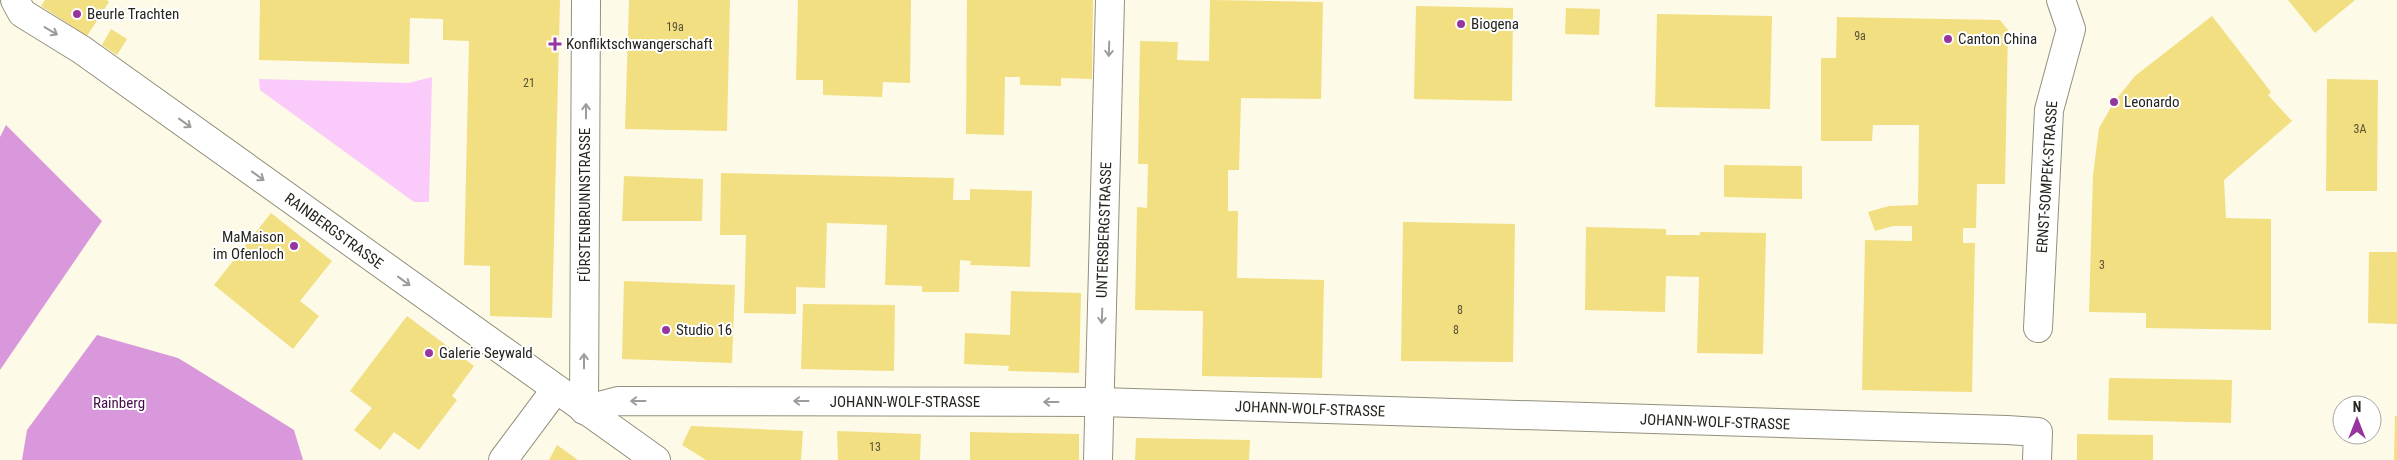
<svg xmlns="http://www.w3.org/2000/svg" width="2397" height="460" font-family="'Roboto Condensed',sans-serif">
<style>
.green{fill:#f9cafa}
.forest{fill:#d898db}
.building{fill:#f2df82}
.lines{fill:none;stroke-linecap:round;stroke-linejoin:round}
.minor-casing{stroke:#93907e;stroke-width:30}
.minor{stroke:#fff;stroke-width:28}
.oneway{stroke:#9d9c99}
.poi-dot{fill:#96359d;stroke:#fff;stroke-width:2}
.labels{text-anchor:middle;stroke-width:4;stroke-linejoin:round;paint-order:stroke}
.number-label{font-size:12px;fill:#585336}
.poi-label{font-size:15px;fill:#25241d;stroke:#fff;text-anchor:start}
.street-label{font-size:15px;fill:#25241d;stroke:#fff}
.park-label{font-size:15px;fill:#460c4a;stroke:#fff}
</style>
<rect width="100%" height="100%" fill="#fdfae7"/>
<path class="green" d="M 432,77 L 429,202 L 414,202 L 260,90 L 259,79 L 409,83 Z"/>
<g class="forest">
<path d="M 6,125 L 102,221 L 0,370 L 0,137 Z"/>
<path d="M 97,335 L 178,358 L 188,364 L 294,430 L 303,460 L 22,460 L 27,430 Z"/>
</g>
<g class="building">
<path d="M 45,0 L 107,0 L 109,2 L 87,36 L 41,6 Z"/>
<path d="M 260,0 L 560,0 L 552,318 L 490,316 L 490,266 L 464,265 L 469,41 L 443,40 L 443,19 L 410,18 L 409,64 L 259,60 Z"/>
<path d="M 629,0 L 730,0 L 727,131 L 625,129 Z"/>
<path d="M 798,0 L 911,0 L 910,83 L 883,82 L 882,97 L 823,95 L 823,80 L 796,80 Z"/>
<path d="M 967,0 L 1093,0 L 1092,79 L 1061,78 L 1061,86 L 1020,85 L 1020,77 L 1005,77 L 1004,135 L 966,134 Z"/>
<path d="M 1210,0 L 1323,2 L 1321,99 L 1241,98 L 1239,170 L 1228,170 L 1228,211 L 1238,211 L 1237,278 L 1324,280 L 1322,378 L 1202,376 L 1203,311 L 1135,310 L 1137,207 L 1147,208 L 1148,164 L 1138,164 L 1140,41 L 1178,42 L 1177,60 L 1209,61 Z"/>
<path d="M 2288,0 L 2355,0 L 2315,33 Z"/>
<path d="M 1416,6 L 1513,8 L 1512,101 L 1414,99 Z"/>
<path d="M 1566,8 L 1600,9 L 1599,35 L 1565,34 Z"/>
<path d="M 1657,14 L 1772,16 L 1770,109 L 1655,107 Z"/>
<path d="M 2212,16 L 2271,92 L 2268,95 L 2292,121 L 2224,180 L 2226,218 L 2271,219 L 2271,330 L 2146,328 L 2146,313 L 2089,312 L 2093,175 L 2099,128 L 2114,102 L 2135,76 Z"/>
<path d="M 1837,17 L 2000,20 L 2008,30 L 2005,184 L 1977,184 L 1976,228 L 1963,228 L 1963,243 L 1975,243 L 1972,392 L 1862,390 L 1865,240 L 1912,241 L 1912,226 L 1893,226 L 1875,231 L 1868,212 L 1889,206 L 1918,205 L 1919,125 L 1873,125 L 1872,141 L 1821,141 L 1821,58 L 1836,58 Z"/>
<path d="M 111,29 L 127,39 L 117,55 L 102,45 Z"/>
<path d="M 2327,79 L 2378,80 L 2377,191 L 2326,191 Z"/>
<path d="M 1724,165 L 1802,166 L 1802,199 L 1724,197 Z"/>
<path d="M 721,173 L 954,178 L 953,200 L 970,200 L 970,189 L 1032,191 L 1030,267 L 970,265 L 971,261 L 960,260 L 959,292 L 922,292 L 922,286 L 885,285 L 887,225 L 827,223 L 825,288 L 796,287 L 796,314 L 744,313 L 746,235 L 720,235 Z"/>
<path d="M 624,176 L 703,179 L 702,221 L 622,221 Z"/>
<path d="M 271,213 L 332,261 L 300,301 L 319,316 L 293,349 L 214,285 Z"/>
<path d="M 1403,222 L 1515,224 L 1513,362 L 1401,361 Z"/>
<path d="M 1586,227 L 1666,229 L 1666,235 L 1700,235 L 1700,232 L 1766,233 L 1763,354 L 1697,353 L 1699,277 L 1666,276 L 1665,312 L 1585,310 Z"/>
<path d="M 2369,252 L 2397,252 L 2397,324 L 2368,323 Z"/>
<path d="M 624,281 L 735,285 L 732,363 L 622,359 Z"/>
<path d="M 1011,291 L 1081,293 L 1079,373 L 1008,371 L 1009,366 L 964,364 L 965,333 L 1010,335 Z"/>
<path d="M 803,304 L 895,305 L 894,371 L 801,369 Z"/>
<path d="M 407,316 L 474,366 L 452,396 L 457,400 L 419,450 L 394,432 L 380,450 L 354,430 L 372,408 L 350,391 Z"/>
<path d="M 2109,378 L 2232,380 L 2231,423 L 2108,420 Z"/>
<path d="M 2395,416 L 2397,416 L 2397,460 L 2394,460 Z"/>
<path d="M 691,426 L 803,431 L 801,460 L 706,460 L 682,445 Z"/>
<path d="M 837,431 L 921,434 L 920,460 L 838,460 Z"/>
<path d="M 970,432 L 1079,434 L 1079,460 L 970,460 Z"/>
<path d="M 2077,434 L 2153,435 L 2153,460 L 2077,460 Z"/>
<path d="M 1136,438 L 1250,440 L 1249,460 L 1135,460 Z"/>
<path d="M 557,445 L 578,460 L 549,460 Z"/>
</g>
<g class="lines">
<defs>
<g id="minor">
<path d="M 15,0 L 22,13 L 82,50 L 656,460"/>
<path d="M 2038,328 L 2049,110 L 2071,29 L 2061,0"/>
<path d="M 584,410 L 618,401 L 1100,402 L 2007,430 L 2038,432 L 2037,460"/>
<path d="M 584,410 L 586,0"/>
<path d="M 503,460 L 556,389"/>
<path d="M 1098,460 L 1110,0"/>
</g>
</defs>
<use href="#minor" class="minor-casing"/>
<use href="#minor" class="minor"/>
</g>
<defs><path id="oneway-shaft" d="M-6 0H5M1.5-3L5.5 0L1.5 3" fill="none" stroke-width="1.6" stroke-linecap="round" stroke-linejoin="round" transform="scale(1.25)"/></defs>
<g class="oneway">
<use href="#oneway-shaft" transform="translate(51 31) rotate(31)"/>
<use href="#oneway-shaft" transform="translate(1109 49) rotate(92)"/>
<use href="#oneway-shaft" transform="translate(586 111) rotate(-90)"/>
<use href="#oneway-shaft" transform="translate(185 123) rotate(36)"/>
<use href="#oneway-shaft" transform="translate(258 176) rotate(36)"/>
<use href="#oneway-shaft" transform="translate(404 281) rotate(36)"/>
<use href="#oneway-shaft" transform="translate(1102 316) rotate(92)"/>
<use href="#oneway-shaft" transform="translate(584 361) rotate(-90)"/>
<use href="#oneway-shaft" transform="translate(638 401) rotate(-180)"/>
<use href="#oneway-shaft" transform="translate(801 401) rotate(-180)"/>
<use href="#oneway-shaft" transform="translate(1051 402) rotate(-180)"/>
</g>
<g class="poi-dot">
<circle cx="77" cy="14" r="5"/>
<circle cx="1461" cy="24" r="5"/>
<circle cx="1948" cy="39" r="5"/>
<path d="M552.5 36.5h5v5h5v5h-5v5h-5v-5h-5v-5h5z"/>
<circle cx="2114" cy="102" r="5"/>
<circle cx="294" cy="246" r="5"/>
<circle cx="666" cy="330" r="5"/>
<circle cx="429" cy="353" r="5"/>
</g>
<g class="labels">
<g class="number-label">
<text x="675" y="31">19a</text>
<text x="1860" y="40">9a</text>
<text x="529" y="87">21</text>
<text x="2360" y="133">3A</text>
<text x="2102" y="269">3</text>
<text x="1460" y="314">8</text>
<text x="1456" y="334">8</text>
<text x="875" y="451">13</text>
</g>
<g class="poi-label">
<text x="87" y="19">Beurle Trachten</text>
<text x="1471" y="29">Biogena</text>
<text x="1958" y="44">Canton China</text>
<text x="566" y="49">Konfliktschwangerschaft</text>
<text x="2124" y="107">Leonardo</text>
<text x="284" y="242" text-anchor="end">MaMaison<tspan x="284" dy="17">im Ofenloch</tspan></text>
<text x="676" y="335">Studio 16</text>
<text x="439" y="358">Galerie Seywald</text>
</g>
<g class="street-label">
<text transform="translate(2047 177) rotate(-86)" y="5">ERNST-SOMPEK-STRASSE</text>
<text transform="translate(585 205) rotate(-90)" y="5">FÜRSTENBRUNNSTRASSE</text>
<text transform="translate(1104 230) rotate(-88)" y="5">UNTERSBERGSTRASSE</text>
<text transform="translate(334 231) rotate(36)" y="5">RAINBERGSTRASSE</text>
<text x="905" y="407">JOHANN-WOLF-STRASSE</text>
<text transform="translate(1310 409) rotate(2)" y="5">JOHANN-WOLF-STRASSE</text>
<text transform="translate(1715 422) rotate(2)" y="5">JOHANN-WOLF-STRASSE</text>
</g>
<g class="park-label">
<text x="119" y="408">Rainberg</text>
</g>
</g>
<g transform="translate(2357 420)"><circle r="24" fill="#ffffff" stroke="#a8a7a5"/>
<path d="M0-4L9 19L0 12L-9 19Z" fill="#96359d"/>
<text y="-8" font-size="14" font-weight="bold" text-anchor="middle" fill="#25241d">N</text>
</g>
</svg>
